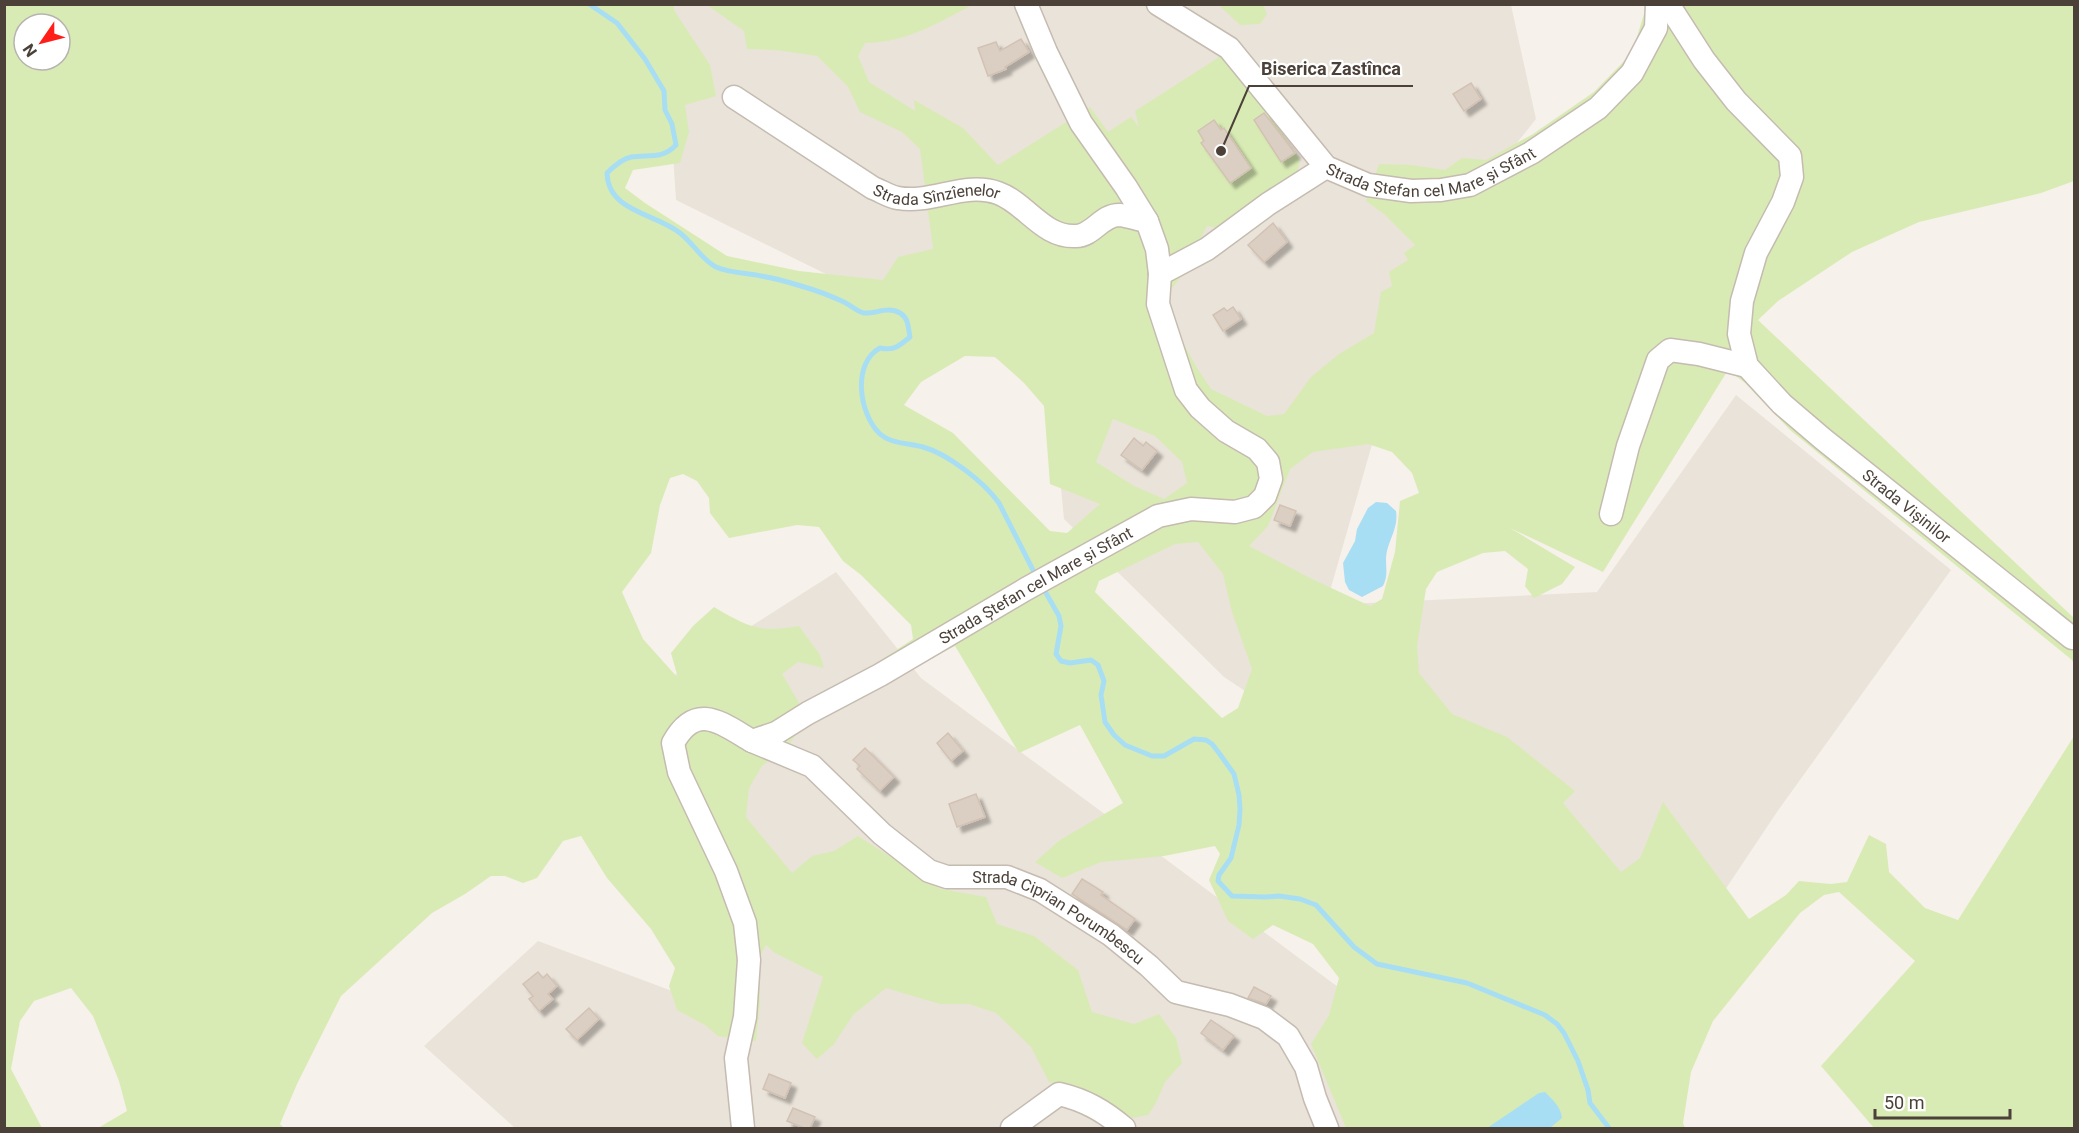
<svg xmlns="http://www.w3.org/2000/svg" width="2079" height="1133" font-family="Roboto,sans-serif">
<style>
.residential{fill:#eae3d9}
.green{fill:#d9ebb4;fill-rule:evenodd}
.water{fill:#a8def3}
.lines{fill:none;stroke-linecap:round;stroke-linejoin:round}
.stream{stroke:#a8def3;stroke-width:5}
.building{fill:#dbcfc3;stroke:#d3c2b3;stroke-width:1.5;filter:url(#shadow)}
.minor-casing{stroke:#c5bbb0;stroke-width:25}
.minor{stroke:#fff;stroke-width:22}
.labels{text-anchor:middle;stroke-width:4.5;stroke-linejoin:round;paint-order:stroke}
.street-label{font-size:16px;fill:#4b4139;stroke:#fff}
.leader{fill:none;stroke:#4b4139;stroke-width:2}
.callout-dot{fill:#4b4139;stroke:#fff;stroke-width:2}
.callout-label{font-size:18px;text-anchor:middle;font-weight:bold;fill:#4b4139;stroke:#fff;stroke-width:4.5;stroke-linejoin:round;paint-order:stroke}
</style>
<defs>
<filter id="shadow"><feDropShadow dx="5.5" dy="5.5" stdDeviation="1.5" flood-color="#0004"/></filter>
</defs>
<rect width="100%" height="100%" fill="#f6f1eb"/>
<g class="residential">
<path d="M 663,5 L 1511,5 L 1536,119 L 1426,256 L 1326,605 L 1597,592 L 1736,395 L 1951,570 L 1777,812 L 1669,974 L 1224,677 L 1064,519 L 1051,385 L 676,200 Z"/>
<path d="M 836,572 L 921,678 L 1365,1007 L 1442,1128 L 515,1128 L 424,1046 L 538,941 L 734,1014 L 629,704 Z"/>
</g>
<g class="green">
<path d="M 5,5 L 674,5 L 674,10 L 710,65 L 716,96 L 685,105 L 689,132 L 680,163 L 633,170 L 625,188 L 645,203 L 727,256 L 799,271 L 883,280 L 898,257 L 933,249 L 920,149 L 902,132 L 860,112 L 848,87 L 817,56 L 776,50 L 747,49 L 744,31 L 707,5 L 972,5 C 938,23 905,43 865,43 L 858,56 L 869,82 L 915,111 L 914,100 L 963,128 L 998,165 L 1090,107 L 1108,132 L 1131,117 L 1139,127 L 1135,111 L 1224,54 L 1267,111 L 1300,160 L 1296,177 L 1218,228 L 1207,226 L 1180,278 L 1166,296 L 1172,322 L 1197,368 L 1211,389 L 1267,416 L 1284,414 L 1311,377 L 1339,354 L 1374,333 L 1381,292 L 1392,286 L 1389,272 L 1408,260 L 1404,253 L 1415,245 L 1384,214 L 1366,201 L 1379,164 L 1411,165 L 1445,170 L 1462,158 L 1486,160 L 1533,134 L 1594,92 L 1632,53 L 1644,14 L 1645,5 L 2074,5 L 2074,181 L 2041,193 L 1919,222 L 1852,252 L 1778,301 L 1758,320 L 2074,618 L 2074,664 L 2072,660 L 1790,430 L 1745,383 L 1728,370 L 1603,572 L 1510,528 L 1575,567 L 1562,584 L 1534,598 L 1525,586 L 1528,569 L 1505,551 L 1483,553 L 1437,572 L 1426,589 L 1417,646 L 1419,673 L 1452,714 L 1507,737 L 1575,791 L 1563,803 L 1621,872 L 1640,858 L 1663,802 L 1749,919 L 1786,895 L 1799,881 L 1831,884 L 1847,882 L 1869,835 L 1886,844 L 1889,872 L 1925,908 L 1958,920 L 2074,736 L 2074,1128 L 1874,1128 L 1821,1066 L 1915,961 L 1839,892 L 1824,895 L 1800,913 L 1713,1021 L 1691,1072 L 1683,1123 L 1685,1128 L 1346,1128 L 1311,1044 L 1329,1015 L 1339,978 L 1313,944 L 1273,925 L 1253,939 L 1228,921 L 1209,880 L 1220,854 L 1215,846 L 1164,856 L 1101,862 L 1062,878 L 1035,862 L 1060,840 L 1123,803 L 1080,725 L 1019,753 L 955,646 L 896,677 L 878,662 L 913,639 L 911,625 L 861,575 L 843,561 L 819,527 L 797,525 L 729,538 L 710,513 L 709,498 L 697,481 L 683,474 L 670,478 L 660,505 L 651,553 L 622,592 L 643,639 L 678,678 L 671,653 L 693,626 L 714,607 C 748,627 759,633 799,626 L 820,655 L 824,668 L 798,662 L 782,674 L 798,701 L 804,723 L 790,743 L 762,766 L 749,788 L 746,817 L 792,873 L 812,856 L 834,851 L 858,836 L 941,889 L 986,897 L 997,924 L 1034,936 L 1078,970 L 1092,1012 L 1134,1024 L 1159,1014 L 1176,1038 L 1182,1063 L 1165,1082 L 1156,1103 L 1148,1115 L 1132,1118 L 1083,1090 L 1049,1082 L 1031,1047 L 996,1013 L 969,1004 L 940,1004 L 886,988 L 853,1015 L 834,1044 L 817,1059 L 802,1043 L 823,977 L 775,953 L 766,945 L 759,958 L 760,1002 L 756,1041 L 718,1036 L 705,1025 L 677,1010 L 669,986 L 675,968 L 651,929 L 607,878 L 581,836 L 563,841 L 537,878 L 523,883 L 505,876 L 491,876 L 465,894 L 432,913 L 341,996 L 297,1084 L 280,1124 L 284,1128 L 98,1128 L 127,1111 L 119,1081 L 93,1016 L 71,988 L 34,1001 L 20,1021 L 11,1069 L 42,1128 L 5,1128 ZM 24,24 L 60,24 L 60,60 L 24,60 ZM 965,356 L 995,357 L 1024,383 L 1044,406 L 1050,484 L 1100,504 L 1067,533 L 1050,531 L 953,433 L 904,405 L 921,382 ZM 1113,419 L 1155,436 L 1182,462 L 1187,483 L 1164,499 L 1134,486 L 1096,462 ZM 1368,444 L 1392,452 L 1412,473 L 1419,493 L 1400,501 L 1395,552 L 1382,599 L 1370,606 L 1312,579 L 1249,546 L 1268,526 L 1290,469 L 1313,452 ZM 1198,542 L 1223,574 L 1232,612 L 1252,669 L 1238,708 L 1222,718 L 1095,592 L 1099,581 L 1175,544 Z"/>
<path d="M 1219,5 L 1263,5 L 1267,14 L 1260,24 L 1240,25 Z"/>
</g>
<g class="water">
<path d="M 1376,502 L 1387,503 L 1396,511 C 1399,529 1387,541 1386,558 C 1386,569 1388,576 1383,586 L 1362,597 L 1349,590 L 1345,582 L 1343,563 L 1355,541 L 1357,529 L 1368,508 Z"/>
<path d="M 1545,1092 C 1553,1100 1561,1107 1562,1118 L 1550,1128 L 1487,1128 L 1539,1093 Z"/>
</g>
<g class="lines">
<g class="stream">
<path d="M 589,4 L 617,23 L 645,59 L 664,91 L 665,110 L 672,124 L 676,145 C 662,160 648,154 631,157 C 622,159 613,167 607,173 C 608,212 655,213 680,233 C 694,244 701,259 716,267 C 729,273 747,273 761,276 C 775,278 788,282 801,286 C 815,290 831,296 844,302 C 850,305 858,312 864,313 C 876,314 888,306 900,313 C 909,318 908,328 910,337 C 899,346 894,351 880,348 C 852,363 859,413 879,433 C 890,444 909,443 923,447 C 948,454 984,482 999,503 L 1037,578"/>
<path d="M 1042,586 L 1059,616 L 1061,626 L 1056,654 L 1061,661 L 1070,663 L 1091,660 L 1098,665 L 1104,681 L 1101,695 L 1105,722 L 1114,735 L 1125,745 L 1152,756 L 1164,756 L 1194,739 L 1206,740 L 1212,744 L 1219,753 L 1234,774 L 1239,795 L 1240,809 L 1239,825 L 1231,858 L 1219,875 L 1218,881 L 1232,896 L 1265,897 L 1279,896 L 1300,899 L 1316,905 L 1354,947 L 1377,964 L 1467,983 L 1545,1015 L 1557,1024 L 1564,1033 L 1578,1061 L 1588,1090 L 1590,1103 L 1609,1128"/>
</g>
</g>
<g class="building">
<path d="M 1021,39 L 1029,52 L 1005,67 L 1006,69 L 988,76 L 978,48 L 996,42 L 1000,51 Z"/>
<path d="M 1471,83 L 1481,99 L 1464,111 L 1453,94 Z"/>
<path d="M 1264,113 L 1295,153 L 1281,162 L 1254,120 Z"/>
<path d="M 1214,120 L 1221,130 L 1224,128 L 1251,168 L 1230,183 L 1201,143 L 1204,141 L 1198,131 Z"/>
<path d="M 1273,223 L 1287,242 L 1264,262 L 1248,245 Z"/>
<path d="M 1233,307 L 1241,319 L 1223,331 L 1213,315 L 1224,308 L 1227,311 Z"/>
<path d="M 1134,438 L 1143,446 L 1146,442 L 1157,451 L 1142,470 L 1121,455 Z"/>
<path d="M 1280,505 L 1296,511 L 1290,526 L 1274,520 Z"/>
<path d="M 948,733 L 963,751 L 951,761 L 937,743 Z"/>
<path d="M 865,748 L 894,777 L 880,791 L 857,769 L 860,766 L 853,760 Z"/>
<path d="M 976,794 L 985,817 L 957,827 L 949,804 Z"/>
<path d="M 1082,879 L 1103,892 L 1101,895 L 1135,919 L 1127,930 L 1072,894 Z"/>
<path d="M 538,972 L 543,978 L 547,974 L 557,986 L 548,994 L 553,999 L 539,1011 L 529,999 L 533,996 L 523,984 Z"/>
<path d="M 1254,987 L 1271,996 L 1266,1004 L 1248,998 Z"/>
<path d="M 589,1008 L 599,1019 L 577,1040 L 566,1029 Z"/>
<path d="M 1211,1020 L 1234,1036 L 1223,1050 L 1201,1033 Z"/>
<path d="M 769,1074 L 791,1083 L 785,1098 L 763,1089 Z"/>
<path d="M 793,1108 L 815,1117 L 810,1128 L 804,1128 L 787,1121 Z"/>
</g>
<g class="lines">
<defs>
<g id="minor">
<path id="s1" d="M 1158,4 L 1229,48 L 1326,167 L 1368,185 L 1411,191 L 1441,190 L 1470,185 L 1531,153 L 1598,108 L 1632,73 L 1656,28 L 1657,4"/>
<path id="s2" d="M 1668,4 L 1704,60 L 1736,101 L 1790,156 L 1792,177 L 1783,202 L 1756,253 L 1742,301 L 1739,334 L 1747,366 L 1782,404 L 1823,439 L 2072,638"/>
<path id="s3" d="M 734,97 L 873,188 C 881,191 890,197 898,198 C 932,204 965,181 998,193 C 1026,203 1043,238 1076,236 C 1093,236 1102,214 1120,215 C 1129,216 1139,220 1147,221"/>
<path d="M 1160,274 L 1207,249 L 1268,204 L 1326,167"/>
<path d="M 1611,514 L 1628,446 L 1658,360 L 1670,350 L 1699,354 L 1747,366"/>
<path id="s4" d="M 752,741 L 812,766 L 882,834 L 929,871 L 947,877 L 1007,877 L 1040,890 L 1111,935 L 1149,966 L 1176,992 L 1230,1005 L 1264,1018 L 1288,1036 L 1306,1067 L 1315,1098 L 1327,1128"/>
<path id="s5" d="M 743,1128 L 736,1058 L 745,1017 L 749,960 L 745,923 L 726,871 L 679,772 L 673,743 C 696,701 721,723 752,741 L 776,733 L 808,713 L 880,675 L 1026,589 L 1158,516 L 1191,509 L 1235,512 L 1254,507 L 1265,496 L 1271,479 L 1268,462 L 1257,449 L 1226,431 L 1200,408 L 1186,390 L 1158,304 L 1160,274 L 1157,249 L 1147,221 L 1126,187 L 1081,123 L 1046,52 L 1026,4"/>
<path d="M 1012,1128 L 1059,1094 C 1085,1100 1104,1111 1124,1128"/>
</g>
</defs>
<use href="#minor" class="minor-casing"/>
<use href="#minor" class="minor"/>
</g>
<g class="labels">
<g class="street-label">
<text dy="6" stroke="none"><textPath href="#s1" startOffset="348">Strada Ștefan cel Mare și Sfânt</textPath></text>
<text dy="6" stroke="none"><textPath href="#s3" startOffset="232">Strada Sînzîenelor</textPath></text>
<text dy="6" stroke="none"><textPath href="#s2" startOffset="630">Strada Vișinilor</textPath></text>
<text dy="6" stroke="none"><textPath href="#s5" startOffset="820">Strada Ștefan cel Mare și Sfânt</textPath></text>
<text dy="6" stroke="none"><textPath href="#s4" startOffset="364">Strada Ciprian Porumbescu</textPath></text>
</g>
</g>
<path class="leader" d="M1221 151L1249 86H1413"/>
<circle class="callout-dot" cx="1221" cy="151" r="6"/>
<g class="callout-label">
<text x="1331" y="75">Biserica Zastînca</text>
</g>
<rect width="2079" height="1133" fill="none" stroke="#4b4139" stroke-width="12"/>
<g transform="translate(42 42) rotate(235)"><circle r="28" fill="#ffffff" stroke="#b7b3b0" stroke-width="1.5"/>
<path d="M0-4.5L10 22L0 15L-10 22Z" fill="#ff1e1a"/>
<text y="-9" font-size="16" font-weight="bold" text-anchor="middle" fill="#4b4139">N</text>
</g>
<path d="M1875 1109v9h135v-9" fill="none" stroke="#4b4139" stroke-width="3"/>
<text x="1884" y="1109" font-size="18" fill="#4b4139" stroke="#ffffff" stroke-width="4.5" paint-order="stroke">50 m</text>
</svg>
